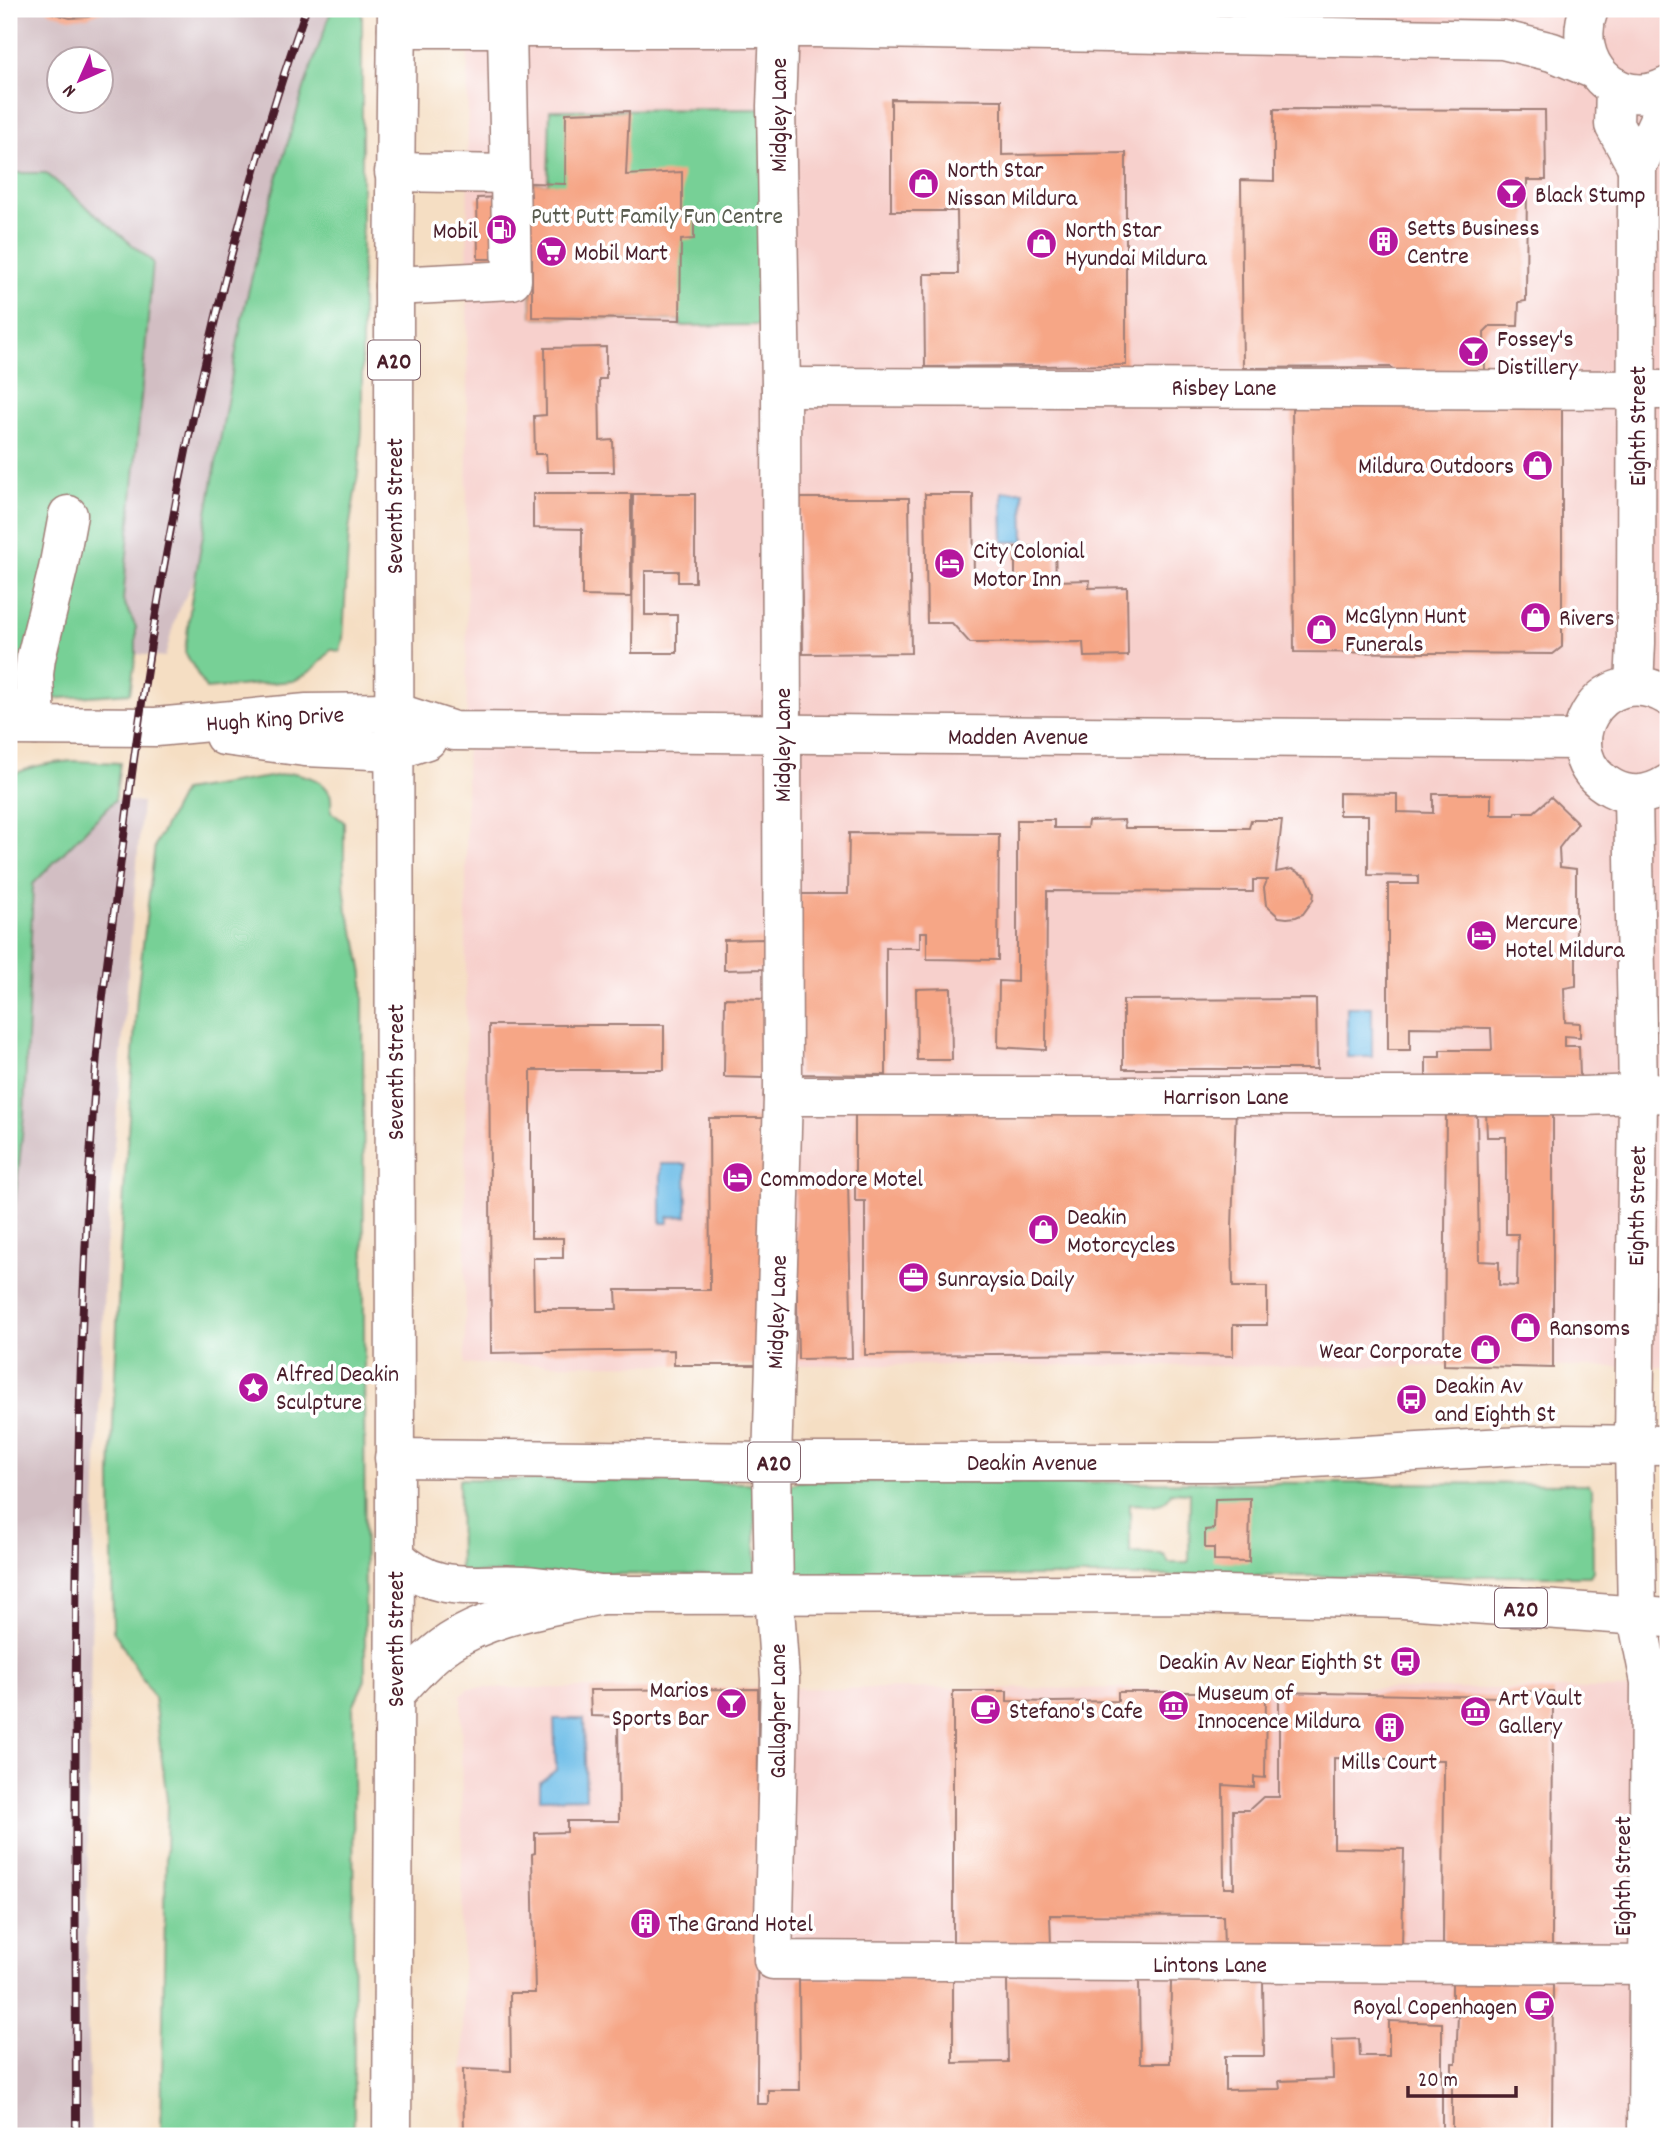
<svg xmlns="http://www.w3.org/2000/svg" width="1677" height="2145" font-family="Dekko,sans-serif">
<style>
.built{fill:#f7d0cc}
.industrial{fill:#d2bec3;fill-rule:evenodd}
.green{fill:#77d096;stroke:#607860;stroke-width:2;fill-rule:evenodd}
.water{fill:#6dbde8;stroke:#5c6e8a;stroke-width:2}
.building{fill:#f6a686}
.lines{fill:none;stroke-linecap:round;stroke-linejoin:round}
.minor-casing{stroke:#a07e77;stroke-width:41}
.highway-casing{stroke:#a07e77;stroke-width:41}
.minor{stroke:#fff;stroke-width:38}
.highway{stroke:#fff;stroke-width:38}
.rail-casing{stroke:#4a1f2b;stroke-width:8}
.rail{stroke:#fff;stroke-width:5;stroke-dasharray:16;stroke-linecap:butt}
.labels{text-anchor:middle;stroke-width:7;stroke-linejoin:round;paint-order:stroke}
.shield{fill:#fff;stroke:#80626b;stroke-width:2}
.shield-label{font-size:23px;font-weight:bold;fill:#4a1f2b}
.street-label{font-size:24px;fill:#4a1f2b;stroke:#fff}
.poi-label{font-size:24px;fill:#4a1f2b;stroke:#fff;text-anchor:start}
.park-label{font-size:24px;fill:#5a5d50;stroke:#fff}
</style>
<rect width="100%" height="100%" fill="#fff"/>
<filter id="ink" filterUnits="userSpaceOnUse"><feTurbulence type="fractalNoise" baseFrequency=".0143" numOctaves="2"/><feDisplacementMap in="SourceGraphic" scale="14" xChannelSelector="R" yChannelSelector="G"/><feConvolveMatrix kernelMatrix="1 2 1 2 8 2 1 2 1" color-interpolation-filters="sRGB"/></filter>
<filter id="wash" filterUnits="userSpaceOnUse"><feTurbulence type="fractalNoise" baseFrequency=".00686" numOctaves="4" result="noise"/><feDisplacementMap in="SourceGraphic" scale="28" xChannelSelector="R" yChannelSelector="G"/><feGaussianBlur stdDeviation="1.57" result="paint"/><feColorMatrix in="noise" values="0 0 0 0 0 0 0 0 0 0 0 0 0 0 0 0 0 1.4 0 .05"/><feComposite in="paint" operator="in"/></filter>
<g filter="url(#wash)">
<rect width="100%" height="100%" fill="#f5dec3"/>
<g class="built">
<path d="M 468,9 L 1668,9 L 1668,1367 L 465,1364 Z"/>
<path d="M 468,1688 L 1668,1689 L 1668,2136 L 464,2136 L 461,1696 Z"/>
</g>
<g class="industrial">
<path d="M 9,9 L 332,9 L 305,85 L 268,209 L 242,318 L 195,577 L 176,616 L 165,657 L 136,654 L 136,627 L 123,600 L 153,262 L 46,173 L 9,173 ZM 60,60 L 102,60 L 102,102 L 60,102 Z"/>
<path d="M 115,800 L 142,802 L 105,1257 L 92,1590 L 89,1752 L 86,1992 L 91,2136 L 9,2136 L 9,1263 L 24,1116 L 33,884 Z"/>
</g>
<g class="green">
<path d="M 332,9 L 362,9 L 362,430 L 358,474 L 349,530 L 343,639 L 340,652 L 331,649 C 320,664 310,674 293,681 L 206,689 L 185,652 L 191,602 L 242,318 L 268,209 L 305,85 Z"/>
<path d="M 763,109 L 761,325 L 680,326 L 680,320 L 532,317 L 530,183 L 548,184 L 550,110 Z"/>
<path d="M 9,173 L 46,173 L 153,262 L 123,600 L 136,627 L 136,654 L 130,693 L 9,702 Z"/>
<path d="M 72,761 L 120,763 L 115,800 L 33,884 L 24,1116 L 9,1263 L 9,777 C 28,766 50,763 72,761 Z"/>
<path d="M 294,773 C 307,776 324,780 330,794 C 332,798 331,806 331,812 L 344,822 L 344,883 L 347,911 L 357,942 L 363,974 L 365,1680 L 353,1706 L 354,2136 L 161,2136 L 167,1800 L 154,1698 L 113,1630 L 111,1475 L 120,1252 L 137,995 L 155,845 L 183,791 Z"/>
<path d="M 459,1479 L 749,1483 L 754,1486 L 756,1571 L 748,1575 L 460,1573 Z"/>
<path d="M 799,1481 L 1588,1484 L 1592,1489 L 1593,1571 L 1590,1576 L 801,1576 L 792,1571 L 790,1485 ZM 1171,1492 L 1190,1493 L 1189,1563 L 1169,1563 L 1165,1556 L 1161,1554 L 1130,1553 L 1130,1504 C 1145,1504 1166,1510 1171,1492 Z"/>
</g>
<g class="water">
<path d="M 1023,491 L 1024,542 L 1003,542 L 1002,492 Z"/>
<rect x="1347" y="1007" width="25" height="50"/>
<path d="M 661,1164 L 686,1164 L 687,1216 L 668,1217 L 668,1223 L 661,1223 Z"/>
<path d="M 554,1719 L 584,1719 L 586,1798 L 540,1799 L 540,1782 L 556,1770 Z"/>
</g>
<g id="blocks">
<g class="building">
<path d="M 46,9 L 108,9 L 88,17 L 70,18 L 52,13 Z"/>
<path d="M 190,9 L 222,9 L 222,11 L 199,12 Z"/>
<path d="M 891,99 L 1002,100 L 1002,155 L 1126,153 L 1126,365 L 925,367 L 924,274 L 958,274 L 957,211 L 891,211 Z"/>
<path d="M 1274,109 L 1545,110 L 1546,180 L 1527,180 L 1526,301 L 1519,302 L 1518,326 L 1490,326 L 1484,332 L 1485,374 L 1392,373 L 1391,367 L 1243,368 L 1241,180 L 1274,181 Z"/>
<path d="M 629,111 L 626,175 L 682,172 L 682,218 L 694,218 L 694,239 L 681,240 L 680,320 L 532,317 L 532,259 L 478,259 L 477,198 L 531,196 L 530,183 L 565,184 L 566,113 Z"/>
<path d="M 606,347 L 606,379 L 599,379 L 600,441 L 613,440 L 614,472 L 547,472 L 546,454 L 535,454 L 534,416 L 546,415 L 545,348 Z"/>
<path d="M 1292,401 L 1562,401 L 1562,647 L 1553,654 L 1294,652 Z"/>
<path d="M 533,494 L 631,494 L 631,597 L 582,596 L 582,529 L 533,528 Z"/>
<path d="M 633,494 L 695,494 L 695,582 L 678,582 L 678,571 L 645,571 L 645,615 L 677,615 L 677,653 L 632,653 Z"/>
<path d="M 925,494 L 973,494 L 974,582 L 1015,582 L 1015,547 L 1055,546 L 1056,581 L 1090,580 L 1089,588 L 1127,587 L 1128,656 L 1084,657 L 1083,642 L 970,643 L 952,623 L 927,623 Z"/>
<path d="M 800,498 L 909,498 L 911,653 L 803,654 Z"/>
<path d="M 1339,793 L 1397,794 L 1397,812 L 1433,813 L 1433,794 L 1491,794 L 1491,815 L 1515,815 L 1516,812 L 1534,812 L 1551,797 L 1578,823 L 1559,848 L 1560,867 L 1576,869 L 1576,986 L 1564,988 L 1565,1022 L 1580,1023 L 1580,1037 L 1564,1036 L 1564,1046 L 1579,1046 L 1580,1078 L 1426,1077 L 1426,1057 L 1440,1057 L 1440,1050 L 1492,1050 L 1491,1028 L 1410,1027 L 1410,1050 L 1388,1050 L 1388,884 L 1418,884 L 1418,876 L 1368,875 L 1368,815 L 1339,815 Z"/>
<path d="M 1017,820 L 1054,820 L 1054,828 L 1087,828 L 1088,821 L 1124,820 L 1125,828 L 1249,828 L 1251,820 L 1282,820 L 1276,872 L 1292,869 L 1307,877 L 1314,892 L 1313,900 L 1303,914 L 1296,917 L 1287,918 L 1279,917 L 1266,905 L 1264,888 L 1267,880 L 1253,880 L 1253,892 L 1047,891 L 1046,1050 L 998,1047 L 999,981 L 1017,982 Z"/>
<path d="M 849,833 L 999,834 L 998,960 L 927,959 L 927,932 L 920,932 L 920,948 L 886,948 L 886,1075 L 798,1074 L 799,894 L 848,894 Z"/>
<path d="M 764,939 L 765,969 L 724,970 L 724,940 Z"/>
<path d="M 951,988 L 952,1060 L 917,1060 L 916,989 Z"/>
<path d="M 725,998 L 766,999 L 765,1078 L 724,1077 Z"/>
<path d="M 1316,999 L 1317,1069 L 1123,1069 L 1123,1000 Z"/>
<path d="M 489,1025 L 664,1025 L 664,1070 L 531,1070 L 531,1238 L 563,1238 L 563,1258 L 533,1258 L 534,1309 L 617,1309 L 616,1290 L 710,1290 L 709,1118 L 764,1118 L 765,1365 L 674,1365 L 674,1350 L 491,1353 Z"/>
<path d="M 855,1106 L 1236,1106 L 1232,1228 L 1233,1287 L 1267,1287 L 1267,1325 L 1233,1325 L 1233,1356 L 1125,1353 L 865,1355 L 865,1201 L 855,1201 Z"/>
<path d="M 1446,1109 L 1477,1109 L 1479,1261 L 1499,1262 L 1499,1285 L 1517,1286 L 1518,1234 L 1506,1234 L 1506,1137 L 1487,1137 L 1486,1111 L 1553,1110 L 1553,1368 L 1444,1365 Z"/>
<path d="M 848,1181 L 852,1358 L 798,1359 L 795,1182 Z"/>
<path d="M 1250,1498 L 1249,1562 L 1214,1561 L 1214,1548 L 1205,1548 L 1205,1530 L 1214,1529 L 1215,1499 Z"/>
<path d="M 758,1689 L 757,2104 L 768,2104 L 768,2090 L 800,2090 L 799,1978 L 953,1979 L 953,2063 L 1008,2062 L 1007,1979 L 1139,1980 L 1140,2063 L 1170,2063 L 1171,1981 L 1263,1981 L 1264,2056 L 1225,2056 L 1225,2090 L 1280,2089 L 1279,2081 L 1333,2079 L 1332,2040 L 1359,2039 L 1360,2056 L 1389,2056 L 1389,2021 L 1442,2023 L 1442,2136 L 464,2136 L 463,2069 L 511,2071 L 510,1993 L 535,1993 L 532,1854 L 535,1853 L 535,1833 L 567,1832 L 567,1821 L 619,1821 L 618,1717 L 591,1716 L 590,1690 Z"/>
<path d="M 953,1691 L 1007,1691 L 1007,1701 L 1053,1702 L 1118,1701 L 1118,1692 L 1266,1692 L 1265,1778 L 1254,1777 L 1254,1787 L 1223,1785 L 1224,1888 L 1234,1888 L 1233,1810 L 1249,1810 L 1263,1797 L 1279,1797 L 1279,1692 L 1499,1697 L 1498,1692 L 1553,1691 L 1552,1948 L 1443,1949 L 1444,1760 L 1334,1758 L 1334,1848 L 1404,1849 L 1402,1948 L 1224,1947 L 1223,1916 L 1050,1915 L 1051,1946 L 953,1947 Z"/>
<path d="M 1553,1980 L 1552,2136 L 1477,2136 L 1477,2129 L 1452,2129 L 1452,2063 L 1456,2063 L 1458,2015 L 1452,2015 L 1452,1981 Z"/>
</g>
</g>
</g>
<g filter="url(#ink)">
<use href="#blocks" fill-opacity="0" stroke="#a07e77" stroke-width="2"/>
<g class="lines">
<defs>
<g id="minor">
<path d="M 1589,9 C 1569,62 1617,113 1668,86"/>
<path d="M 397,28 L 815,28 L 1503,40 L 1552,52 L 1595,70"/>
<path d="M 779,28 L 776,106 L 781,387 L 783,1096 L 772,1462 L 774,1594 L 780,1679 L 773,1960 L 1668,1965"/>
<path d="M 1615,87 L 1614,125 L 1637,167"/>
<path d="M 394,172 L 510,174"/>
<path d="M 394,286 L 512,280 L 507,29"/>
<path d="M 781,387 L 1668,390"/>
<path d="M 1634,686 L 1636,643 L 1637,167 L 1658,121 L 1665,88"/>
<path d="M 1668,696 C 1600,656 1546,753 1612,788 C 1631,798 1651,795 1668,784"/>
<path d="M 9,726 L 156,727 L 307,713 L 395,712 L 454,731 L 1582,740"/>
<path d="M 36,726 L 34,674 L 36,658 L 58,569 L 68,515"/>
<path d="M 224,736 L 305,747 L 394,751 L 427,740"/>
<path d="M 1633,795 L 1638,1094 L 1634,1444 L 1637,1617 L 1650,1682 L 1647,2136"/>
<path d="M 783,1096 L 1583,1096 L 1668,1093"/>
<path d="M 395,1694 C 412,1675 429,1656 450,1642 C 492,1614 553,1607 600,1595"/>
<path d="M 392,2136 L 395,1556"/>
</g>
<g id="highway">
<path d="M 397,9 L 394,286 L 395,1556 C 436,1596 473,1582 524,1585 C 550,1587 575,1591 600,1595 L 1179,1594 L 1404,1599 L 1668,1618"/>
<path d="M 394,1458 L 772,1462 L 1215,1462 L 1297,1459 L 1557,1444 L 1668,1445"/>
</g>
</defs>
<use href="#minor" class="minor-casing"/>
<use href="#highway" class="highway-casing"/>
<use href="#minor" class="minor"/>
<use href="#highway" class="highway"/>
<defs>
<path id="rail" d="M 76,2136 C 76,1780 70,1422 96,1067 C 101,995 113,923 122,852 C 156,568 211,279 306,9"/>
</defs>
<use href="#rail" class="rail-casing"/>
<use href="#rail" class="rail"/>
</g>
</g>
<defs>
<symbol id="shop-disc" viewBox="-11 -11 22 22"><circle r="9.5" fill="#b5179e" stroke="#fff"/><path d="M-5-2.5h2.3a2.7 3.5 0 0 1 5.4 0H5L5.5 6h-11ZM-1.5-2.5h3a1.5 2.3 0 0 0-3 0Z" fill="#fff"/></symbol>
<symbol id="bar-disc" viewBox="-11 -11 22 22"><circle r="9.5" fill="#b5179e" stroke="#fff"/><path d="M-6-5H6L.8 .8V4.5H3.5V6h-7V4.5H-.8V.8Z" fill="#fff"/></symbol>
<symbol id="fuel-disc" viewBox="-11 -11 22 22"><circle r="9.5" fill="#b5179e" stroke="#fff"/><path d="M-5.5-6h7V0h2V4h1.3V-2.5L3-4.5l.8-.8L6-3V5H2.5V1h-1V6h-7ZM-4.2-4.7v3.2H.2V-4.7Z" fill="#fff"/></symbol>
<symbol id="building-disc" viewBox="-11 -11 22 22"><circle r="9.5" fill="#b5179e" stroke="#fff"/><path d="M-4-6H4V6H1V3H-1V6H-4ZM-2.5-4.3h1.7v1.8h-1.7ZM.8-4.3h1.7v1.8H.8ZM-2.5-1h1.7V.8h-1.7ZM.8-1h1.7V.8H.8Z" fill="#fff"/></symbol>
<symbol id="supermarket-disc" viewBox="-11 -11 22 22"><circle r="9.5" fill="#b5179e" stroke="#fff"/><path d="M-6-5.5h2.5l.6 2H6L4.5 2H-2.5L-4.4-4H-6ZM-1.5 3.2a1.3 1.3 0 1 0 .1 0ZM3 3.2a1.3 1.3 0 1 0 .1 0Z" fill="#fff"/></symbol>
<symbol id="hotel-disc" viewBox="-11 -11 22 22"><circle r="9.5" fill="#b5179e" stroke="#fff"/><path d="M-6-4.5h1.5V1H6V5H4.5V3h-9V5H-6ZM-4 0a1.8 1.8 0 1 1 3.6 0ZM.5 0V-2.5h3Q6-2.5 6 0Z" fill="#fff"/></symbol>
<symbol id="office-disc" viewBox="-11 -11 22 22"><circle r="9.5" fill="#b5179e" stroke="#fff"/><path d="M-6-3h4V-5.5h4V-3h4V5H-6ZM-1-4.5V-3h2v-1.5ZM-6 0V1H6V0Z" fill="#fff"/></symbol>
<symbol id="sight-disc" viewBox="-11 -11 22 22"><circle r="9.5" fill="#b5179e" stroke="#fff"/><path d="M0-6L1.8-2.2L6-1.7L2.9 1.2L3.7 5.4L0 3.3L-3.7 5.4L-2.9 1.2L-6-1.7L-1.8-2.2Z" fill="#fff"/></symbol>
<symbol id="bus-disc" viewBox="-11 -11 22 22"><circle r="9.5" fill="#b5179e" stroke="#fff"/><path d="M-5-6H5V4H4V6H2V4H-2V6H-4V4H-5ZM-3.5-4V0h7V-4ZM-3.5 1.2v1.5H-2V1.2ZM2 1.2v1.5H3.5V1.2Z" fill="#fff"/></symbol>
<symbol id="museum-disc" viewBox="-11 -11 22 22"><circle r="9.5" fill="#b5179e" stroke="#fff"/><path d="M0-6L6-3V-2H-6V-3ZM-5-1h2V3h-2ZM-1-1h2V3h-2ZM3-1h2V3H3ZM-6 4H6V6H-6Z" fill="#fff"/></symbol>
<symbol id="cafe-disc" viewBox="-11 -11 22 22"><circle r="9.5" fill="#b5179e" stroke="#fff"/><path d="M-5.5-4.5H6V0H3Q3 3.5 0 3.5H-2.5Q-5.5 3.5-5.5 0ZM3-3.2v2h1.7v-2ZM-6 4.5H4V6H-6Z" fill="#fff"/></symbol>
</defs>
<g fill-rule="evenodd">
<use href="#shop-disc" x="906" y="166" width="35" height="35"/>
<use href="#bar-disc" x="1494" y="176" width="35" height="35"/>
<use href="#fuel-disc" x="484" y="212" width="35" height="35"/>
<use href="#building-disc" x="1366" y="224" width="35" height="35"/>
<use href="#shop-disc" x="1024" y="226" width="35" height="35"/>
<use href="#supermarket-disc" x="534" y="234" width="35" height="35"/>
<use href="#bar-disc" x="1456" y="334" width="35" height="35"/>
<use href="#shop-disc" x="1520" y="448" width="35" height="35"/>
<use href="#hotel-disc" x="932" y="546" width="35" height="35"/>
<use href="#shop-disc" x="1518" y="600" width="35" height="35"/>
<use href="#shop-disc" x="1304" y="612" width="35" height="35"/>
<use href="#hotel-disc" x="1464" y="918" width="35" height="35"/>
<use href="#hotel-disc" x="720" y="1160" width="35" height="35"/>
<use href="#shop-disc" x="1026" y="1212" width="35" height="35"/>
<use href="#office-disc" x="896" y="1260" width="35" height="35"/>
<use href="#shop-disc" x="1508" y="1310" width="35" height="35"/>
<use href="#shop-disc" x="1468" y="1332" width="35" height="35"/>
<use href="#sight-disc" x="236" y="1370" width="35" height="35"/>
<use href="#bus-disc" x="1394" y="1382" width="35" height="35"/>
<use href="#bus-disc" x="1388" y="1644" width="35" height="35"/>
<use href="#bar-disc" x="714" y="1686" width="35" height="35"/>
<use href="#museum-disc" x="1156" y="1688" width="35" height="35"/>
<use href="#cafe-disc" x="968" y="1692" width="35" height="35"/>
<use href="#museum-disc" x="1458" y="1694" width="35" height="35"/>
<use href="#building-disc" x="1372" y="1710" width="35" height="35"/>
<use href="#building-disc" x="628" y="1906" width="35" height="35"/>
<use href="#cafe-disc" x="1522" y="1988" width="35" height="35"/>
</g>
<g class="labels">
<g class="shield">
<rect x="368" y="340.5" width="52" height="39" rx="5"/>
<rect x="748" y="1442.5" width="52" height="39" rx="5"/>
<rect x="1495" y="1588.5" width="52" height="39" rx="5"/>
</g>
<g class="shield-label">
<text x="394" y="368">A20</text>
<text x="774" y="1470">A20</text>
<text x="1521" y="1616">A20</text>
</g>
<g class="street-label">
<text transform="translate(778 115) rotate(-90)" y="8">Midgley Lane</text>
<text x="1224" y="395">Risbey Lane</text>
<text transform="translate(1637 426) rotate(-90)" y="8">Eighth Street</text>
<text transform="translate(394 506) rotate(-90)" y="8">Seventh Street</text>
<text transform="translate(275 718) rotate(-4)" y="8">Hugh King Drive</text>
<text x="1018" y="744">Madden Avenue</text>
<text transform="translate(782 745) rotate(-90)" y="8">Midgley Lane</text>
<text transform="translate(395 1072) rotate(-90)" y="8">Seventh Street</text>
<text x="1226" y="1104">Harrison Lane</text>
<text transform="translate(1636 1206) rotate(-89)" y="8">Eighth Street</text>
<text transform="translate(776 1312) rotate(-88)" y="8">Midgley Lane</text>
<text x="1032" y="1470">Deakin Avenue</text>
<text transform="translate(395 1639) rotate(-90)" y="8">Seventh Street</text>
<text transform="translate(777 1711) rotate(-90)" y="8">Gallagher Lane</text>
<text transform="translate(1622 1876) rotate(-90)" y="8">Eighth Street</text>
<text x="1210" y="1972">Lintons Lane</text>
</g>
<g class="poi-label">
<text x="947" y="177">North Star<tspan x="947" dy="28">Nissan Mildura</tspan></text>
<text x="1535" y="202">Black Stump</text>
<text x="1407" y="235">Setts Business<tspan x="1407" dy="28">Centre</tspan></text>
<text x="1065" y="237">North Star<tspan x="1065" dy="28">Hyundai Mildura</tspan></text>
<text x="478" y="238" text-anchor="end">Mobil</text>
<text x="574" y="260">Mobil Mart</text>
<text x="1497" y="346">Fossey's<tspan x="1497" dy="28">Distillery</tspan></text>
<text x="1514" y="473" text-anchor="end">Mildura Outdoors</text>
<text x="973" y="558">City Colonial<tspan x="973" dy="28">Motor Inn</tspan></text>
<text x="1345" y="623">McGlynn Hunt<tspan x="1345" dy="28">Funerals</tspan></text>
<text x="1559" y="625">Rivers</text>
<text x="1505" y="929">Mercure<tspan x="1505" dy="28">Hotel Mildura</tspan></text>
<text x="760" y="1186">Commodore Motel</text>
<text x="1067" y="1224">Deakin<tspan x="1067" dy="28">Motorcycles</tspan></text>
<text x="937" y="1286">Sunraysia Daily</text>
<text x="1549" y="1335">Ransoms</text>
<text x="1462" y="1358" text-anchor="end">Wear Corporate</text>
<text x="276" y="1381">Alfred Deakin<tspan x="276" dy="28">Sculpture</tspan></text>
<text x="1435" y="1393">Deakin Av<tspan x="1435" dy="28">and Eighth St</tspan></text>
<text x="1382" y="1669" text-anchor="end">Deakin Av Near Eighth St</text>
<text x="709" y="1697" text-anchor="end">Marios<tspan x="709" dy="28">Sports Bar</tspan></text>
<text x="1197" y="1700">Museum of<tspan x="1197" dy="28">Innocence Mildura</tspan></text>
<text x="1498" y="1705">Art Vault<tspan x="1498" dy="28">Gallery</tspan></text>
<text x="1009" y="1718">Stefano's Cafe</text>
<text x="1389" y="1769" text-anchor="middle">Mills Court</text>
<text x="668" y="1931">The Grand Hotel</text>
<text x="1517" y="2014" text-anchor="end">Royal Copenhagen</text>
</g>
<g class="park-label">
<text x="657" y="223">Putt Putt Family Fun Centre</text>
</g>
</g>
<rect width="1677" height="2145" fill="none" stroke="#fff" stroke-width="35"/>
<g transform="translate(80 80) rotate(225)"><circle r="33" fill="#ffffff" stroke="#b7a5aa" stroke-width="2"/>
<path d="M0-5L12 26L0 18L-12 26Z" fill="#b5179e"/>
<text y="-10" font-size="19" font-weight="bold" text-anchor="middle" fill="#4a1f2b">N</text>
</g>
<path d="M1408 2086v10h108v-10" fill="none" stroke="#4a1f2b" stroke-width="3.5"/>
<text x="1418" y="2086" font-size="21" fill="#4a1f2b" stroke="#ffffff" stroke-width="5" paint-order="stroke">20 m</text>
</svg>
